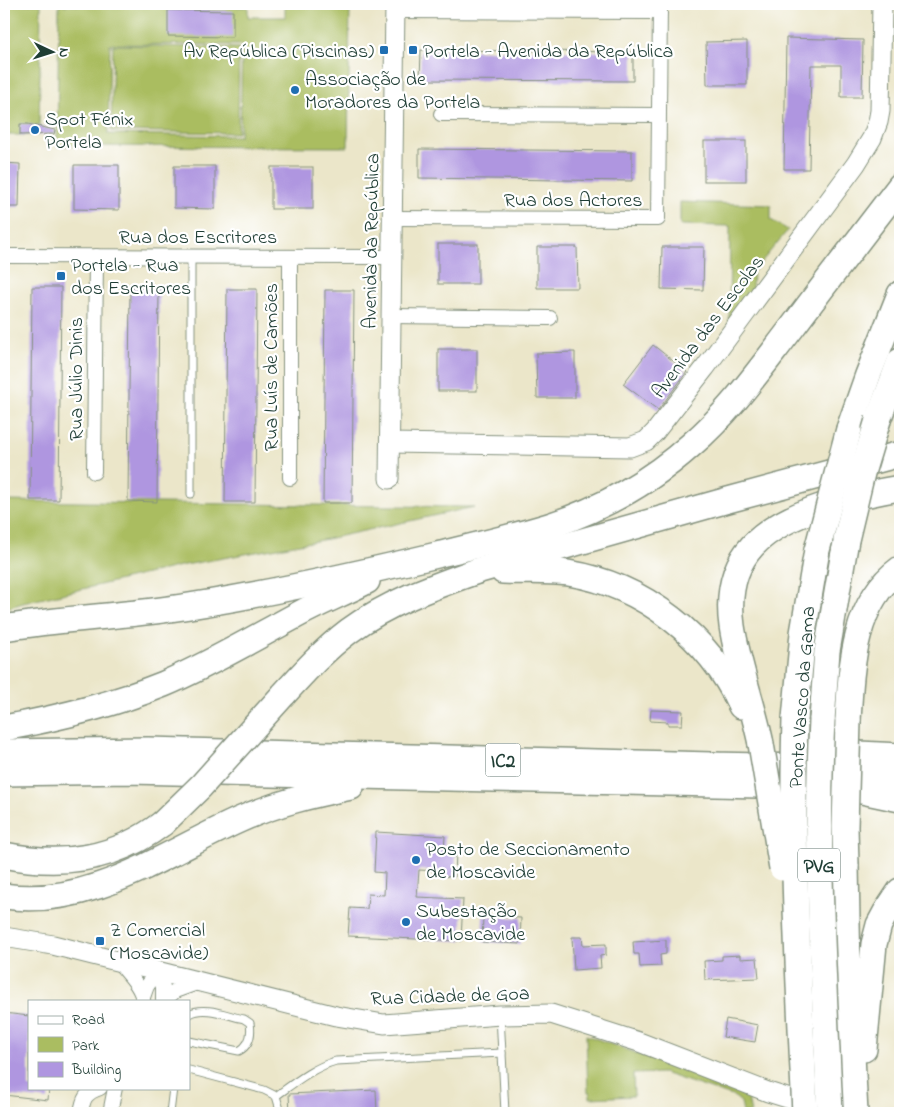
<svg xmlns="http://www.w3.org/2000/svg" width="904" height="1117" font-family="'Indie Flower',sans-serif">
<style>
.green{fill:#aabd61;stroke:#647d4a;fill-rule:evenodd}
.building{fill:#af96e0}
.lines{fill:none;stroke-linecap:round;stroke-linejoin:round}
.lane-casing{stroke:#85927e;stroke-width:9}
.street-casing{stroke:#85927e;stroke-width:16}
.secondary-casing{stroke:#85927e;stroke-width:21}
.highway-casing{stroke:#85927e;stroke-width:28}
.lane{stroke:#fff;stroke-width:7}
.street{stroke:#fff;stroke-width:14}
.secondary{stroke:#fff;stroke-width:19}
.highway{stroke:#fff;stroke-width:25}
.highway-bridge-casing{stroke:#85927e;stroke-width:28;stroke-linecap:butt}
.highway-bridge{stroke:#fff;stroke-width:25}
.poi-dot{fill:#1f6fb2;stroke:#fff;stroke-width:2}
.labels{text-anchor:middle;stroke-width:4.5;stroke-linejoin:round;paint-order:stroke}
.shield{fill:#fff;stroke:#627771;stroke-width:1}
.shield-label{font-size:19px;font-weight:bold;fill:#1f3d34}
.poi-label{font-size:20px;fill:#1f3d34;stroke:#fff;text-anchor:start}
.street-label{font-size:20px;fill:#1f3d34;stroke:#fff}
</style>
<rect width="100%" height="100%" fill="#fff"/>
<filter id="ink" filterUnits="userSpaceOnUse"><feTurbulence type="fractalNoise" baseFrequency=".02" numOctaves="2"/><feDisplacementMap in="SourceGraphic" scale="10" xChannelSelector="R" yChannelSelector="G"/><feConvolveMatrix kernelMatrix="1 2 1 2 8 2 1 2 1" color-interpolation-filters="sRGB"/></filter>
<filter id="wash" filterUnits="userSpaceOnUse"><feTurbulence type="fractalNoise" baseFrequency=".0096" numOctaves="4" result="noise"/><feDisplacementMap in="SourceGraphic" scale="20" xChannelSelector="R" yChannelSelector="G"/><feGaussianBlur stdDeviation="1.12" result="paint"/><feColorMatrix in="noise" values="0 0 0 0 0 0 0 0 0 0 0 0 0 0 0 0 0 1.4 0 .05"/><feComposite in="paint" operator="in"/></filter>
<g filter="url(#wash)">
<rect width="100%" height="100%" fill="#ebe6c9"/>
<g class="green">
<path d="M 4,4 L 41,4 L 39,135 L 4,135 Z"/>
<path d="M 285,4 L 350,4 L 348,147 L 57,146 L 59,5 L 248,7 L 248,17 L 285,17 ZM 110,44 L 242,45 L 240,136 L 108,134 Z"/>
<path d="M 113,45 L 239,48 L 238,133 L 111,131 Z"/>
<path d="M 680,202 L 771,205 L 771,220 L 788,230 L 753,272 L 752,291 L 729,323 L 730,226 L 680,225 Z"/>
<path d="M 4,501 L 474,507 L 327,539 L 185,565 L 23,603 L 4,609 Z"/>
<path d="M 586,1035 L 738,1090 L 748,1099 L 751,1113 L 743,1113 L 741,1102 L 735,1097 L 663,1073 L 633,1074 L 634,1096 L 590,1098 L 590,1092 L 588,1092 Z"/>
</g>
<g id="blocks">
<g class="building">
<path d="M 168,10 L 233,11 L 233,37 L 168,36 Z"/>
<path d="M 786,38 L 863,40 L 862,97 L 841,97 L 841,65 L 811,65 L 809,169 L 784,169 Z"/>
<path d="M 747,41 L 747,85 L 707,85 L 706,42 Z"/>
<path d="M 421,50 L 633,52 L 633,81 L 420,80 Z"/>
<path d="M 20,124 L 28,124 L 55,130 L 54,134 L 20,135 Z"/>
<rect x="704" y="141" width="42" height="40"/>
<path d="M 419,149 L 632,151 L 632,181 L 419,178 Z"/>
<path d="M 4,163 L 20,164 L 19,207 L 4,207 Z"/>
<path d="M 74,165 L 119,165 L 119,210 L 74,209 Z"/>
<path d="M 174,166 L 215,166 L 215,209 L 174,208 Z"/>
<rect x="271" y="167" width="42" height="42"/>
<rect x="438" y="244" width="40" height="40"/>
<path d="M 537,247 L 577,247 L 578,288 L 537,288 Z"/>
<path d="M 662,247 L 704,247 L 703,290 L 661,289 Z"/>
<path d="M 32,287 L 61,287 L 59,500 L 30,500 Z"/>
<path d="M 130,287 L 159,288 L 157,502 L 128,501 Z"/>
<path d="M 227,289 L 257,289 L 255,502 L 225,502 Z"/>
<path d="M 325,290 L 354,290 L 352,503 L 323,503 Z"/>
<path d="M 653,345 L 687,372 L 658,410 L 623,384 Z"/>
<rect x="438" y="349" width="39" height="42"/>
<path d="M 575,352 L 575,398 L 537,398 L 536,353 Z"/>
<path d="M 651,710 L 683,711 L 682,725 L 668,725 L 668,722 L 650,721 Z"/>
<path d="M 376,832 L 445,836 L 444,851 L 456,852 L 455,877 L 439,876 L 439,871 L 419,870 L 417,897 L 463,899 L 461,941 L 348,936 L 350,908 L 367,909 L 368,894 L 384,895 L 385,873 L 374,872 Z"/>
<path d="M 483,916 L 521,918 L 520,944 L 482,942 Z"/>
<path d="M 572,937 L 582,937 L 583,945 L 606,944 L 606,955 L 600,956 L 601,968 L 574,970 Z"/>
<path d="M 666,940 L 666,954 L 660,955 L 661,966 L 640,967 L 639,954 L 634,954 L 633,942 Z"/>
<path d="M 740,955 L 740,959 L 757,958 L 759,978 L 705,980 L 704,961 L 722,960 L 722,956 Z"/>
<path d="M 4,1013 L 29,1016 L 29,1088 L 49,1088 L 48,1100 L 4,1095 Z"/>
<path d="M 726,1019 L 758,1025 L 755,1042 L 723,1037 Z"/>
<path d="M 376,1090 L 377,1113 L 290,1113 L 289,1094 Z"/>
</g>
</g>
</g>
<g filter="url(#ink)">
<use href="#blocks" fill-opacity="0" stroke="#85927e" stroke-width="1"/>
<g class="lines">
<defs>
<g id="lane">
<path d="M 191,494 L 191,256"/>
<path d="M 189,1014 C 204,1005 228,1016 244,1019 L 250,1023 C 252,1035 250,1045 239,1051 L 189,1041"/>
<path d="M 500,1016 L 502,1053"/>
<path d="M 189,1070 L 264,1090 L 276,1096 L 281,1113"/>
<path d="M 276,1096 C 294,1083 314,1067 336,1061 L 502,1053 L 505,1113"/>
<path d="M 170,1113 L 173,1088"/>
</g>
<g id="street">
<path d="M 395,11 L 660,12"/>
<path d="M 441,114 L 658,115"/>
<path d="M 393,218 L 658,219 L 660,4"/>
<path d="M 4,256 L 392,257"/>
<path d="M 392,316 L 550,318"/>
<path d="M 94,472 L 96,256"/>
<path d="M 290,478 L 290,257"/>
<path d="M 117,960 C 125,971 142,986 143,1001"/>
<path d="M 158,971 L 163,987 L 163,1001"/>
<path d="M 143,997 L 147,986 L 158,971"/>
<path d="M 164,1001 L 175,991 L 200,982"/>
<path d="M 81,1113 C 83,1099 85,1093 100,1088"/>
<path d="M 110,1113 L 115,1088"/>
</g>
<g id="secondary">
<path d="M 390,443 L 630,447 L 646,441 L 655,432 L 705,368 L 856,164 L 872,138 L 878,122 L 880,111 L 882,4"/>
<path d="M 389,479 L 395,4"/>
<path d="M 4,937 L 53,945 L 336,1016 L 384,1024 L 500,1015 L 551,1014 L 639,1042 L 768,1092 L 816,1107"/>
</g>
<g id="highway">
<path d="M 878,420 L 900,361"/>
<path d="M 849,429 L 868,375 L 900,294"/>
<path d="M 503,571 C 524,572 547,570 568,573 C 644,585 710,638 741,706"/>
<path d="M 4,628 C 56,619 109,617 162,610 C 255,597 345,577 437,555 C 474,546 513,537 549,526 C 601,509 651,481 691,445 C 730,412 760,369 791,329 C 827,281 864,233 900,186"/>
<path d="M 283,695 C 304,672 324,650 349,631 C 388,602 435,586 480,570 L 728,500 L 900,454"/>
<path d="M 795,719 L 803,633 L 817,550"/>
<path d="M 822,720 L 827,651 L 846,540"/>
<path d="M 848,721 C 851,668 853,603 900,569"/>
<path d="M 4,728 C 59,718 112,705 164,684 C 211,664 254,638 299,614 C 321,602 344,593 367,581"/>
<path d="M 761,744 C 753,704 738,666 732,626 C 722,554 765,525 826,505 C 850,498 875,492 900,488"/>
<path d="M 4,752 L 148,750 L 712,765 C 775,766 838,766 900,779"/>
<path d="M 825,756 L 859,754 L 900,756"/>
<path d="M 4,773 L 130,771 L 806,786 L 862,791 L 900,799"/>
<path d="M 4,855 C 62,867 115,860 163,823"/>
<path d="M 846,865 L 848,978 L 855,1113"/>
<path d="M 4,896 C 90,909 165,853 239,820 C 277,803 311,795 351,787"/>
<path d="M 864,1049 L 874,944 L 879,925 L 886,912 L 900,891"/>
</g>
</defs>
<use href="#lane" class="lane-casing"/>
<use href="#street" class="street-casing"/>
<use href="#secondary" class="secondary-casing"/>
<use href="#highway" class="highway-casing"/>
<use href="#lane" class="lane"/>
<use href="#street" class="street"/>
<use href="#secondary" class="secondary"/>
<use href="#highway" class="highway"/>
<defs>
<g id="highway-bridge">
<path d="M 846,540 L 862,473 L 878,420"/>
<path d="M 817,550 L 849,429"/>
<path d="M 795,719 C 791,851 799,982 805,1113"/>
<path d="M 822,720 C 815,851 824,982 830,1113"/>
<path d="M 761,744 L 782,868"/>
<path d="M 163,823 L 201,786 L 283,695"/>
<path d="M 846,865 L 845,827 L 848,721"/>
</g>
</defs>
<use href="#highway-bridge" class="highway-bridge-casing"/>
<use href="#highway-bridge" class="highway-bridge"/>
</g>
</g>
<g class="poi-dot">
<rect x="379" y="45" width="10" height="10" rx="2.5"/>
<rect x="408" y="45" width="10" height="10" rx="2.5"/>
<circle cx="295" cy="90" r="5"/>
<circle cx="35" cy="130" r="5"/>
<rect x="56" y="271" width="10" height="10" rx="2.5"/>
<circle cx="416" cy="860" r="5"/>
<circle cx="406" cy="922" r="5"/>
<rect x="95" y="936" width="10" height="10" rx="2.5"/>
</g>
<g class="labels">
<g class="shield">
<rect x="485.5" y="743.5" width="35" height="33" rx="4"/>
<rect x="798" y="848.5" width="42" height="33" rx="4"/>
</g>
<g class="shield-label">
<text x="503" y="767">IC2</text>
<text x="819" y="872">PVG</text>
</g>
<g class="poi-label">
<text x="374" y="57" text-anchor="end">Av República (Piscinas)</text>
<text x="423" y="57">Portela - Avenida da República</text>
<text x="305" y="85">Associação de<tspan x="305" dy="23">Moradores da Portela</tspan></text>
<text x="45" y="125">Spot Fénix<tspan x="45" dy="23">Portela</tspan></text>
<text x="71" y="271">Portela - Rua<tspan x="71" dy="23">dos Escritores</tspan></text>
<text x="426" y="855">Posto de Seccionamento<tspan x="426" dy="23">de Moscavide</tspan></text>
<text x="416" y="917">Subestação<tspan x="416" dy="23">de Moscavide</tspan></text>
<text x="110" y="936">Z Comercial<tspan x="110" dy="23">(Moscavide)</tspan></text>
</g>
<g class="street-label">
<text x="573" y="206">Rua dos Actores</text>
<text x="198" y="243">Rua dos Escritores</text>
<text transform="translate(370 241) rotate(-89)" y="7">Avenida da República</text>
<text transform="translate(707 326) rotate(-53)" y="7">Avenida das Escolas</text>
<text transform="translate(270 367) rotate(-90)" y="7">Rua Luís de Camões</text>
<text transform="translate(75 379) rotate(-90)" y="7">Rua Júlio Dinis</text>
<text transform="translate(801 697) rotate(-86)" y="7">Ponte Vasco da Gama</text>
<text transform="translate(450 995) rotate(-2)" y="7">Rua Cidade de Goa</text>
</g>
</g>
<rect width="904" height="1117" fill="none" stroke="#fff" stroke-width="20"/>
<rect x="28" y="1000" width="162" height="90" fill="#ffffff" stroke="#a5b1ae"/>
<rect x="38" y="1016" width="25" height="8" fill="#ffffff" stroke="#a5b1ae"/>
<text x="72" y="1024" font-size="15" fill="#1f3d34">Road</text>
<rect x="38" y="1037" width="25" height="15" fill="#aabd61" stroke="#a5b1ae"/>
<text x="72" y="1050" font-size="15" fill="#1f3d34">Park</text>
<rect x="38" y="1062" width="25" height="15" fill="#af96e0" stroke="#a5b1ae"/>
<text x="72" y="1074" font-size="15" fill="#1f3d34">Building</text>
<g transform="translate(52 52) rotate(94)" stroke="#ffffff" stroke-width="4" paint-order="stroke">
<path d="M0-4L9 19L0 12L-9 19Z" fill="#1f3d34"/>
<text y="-8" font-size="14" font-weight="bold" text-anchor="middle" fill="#1f3d34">N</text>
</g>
</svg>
